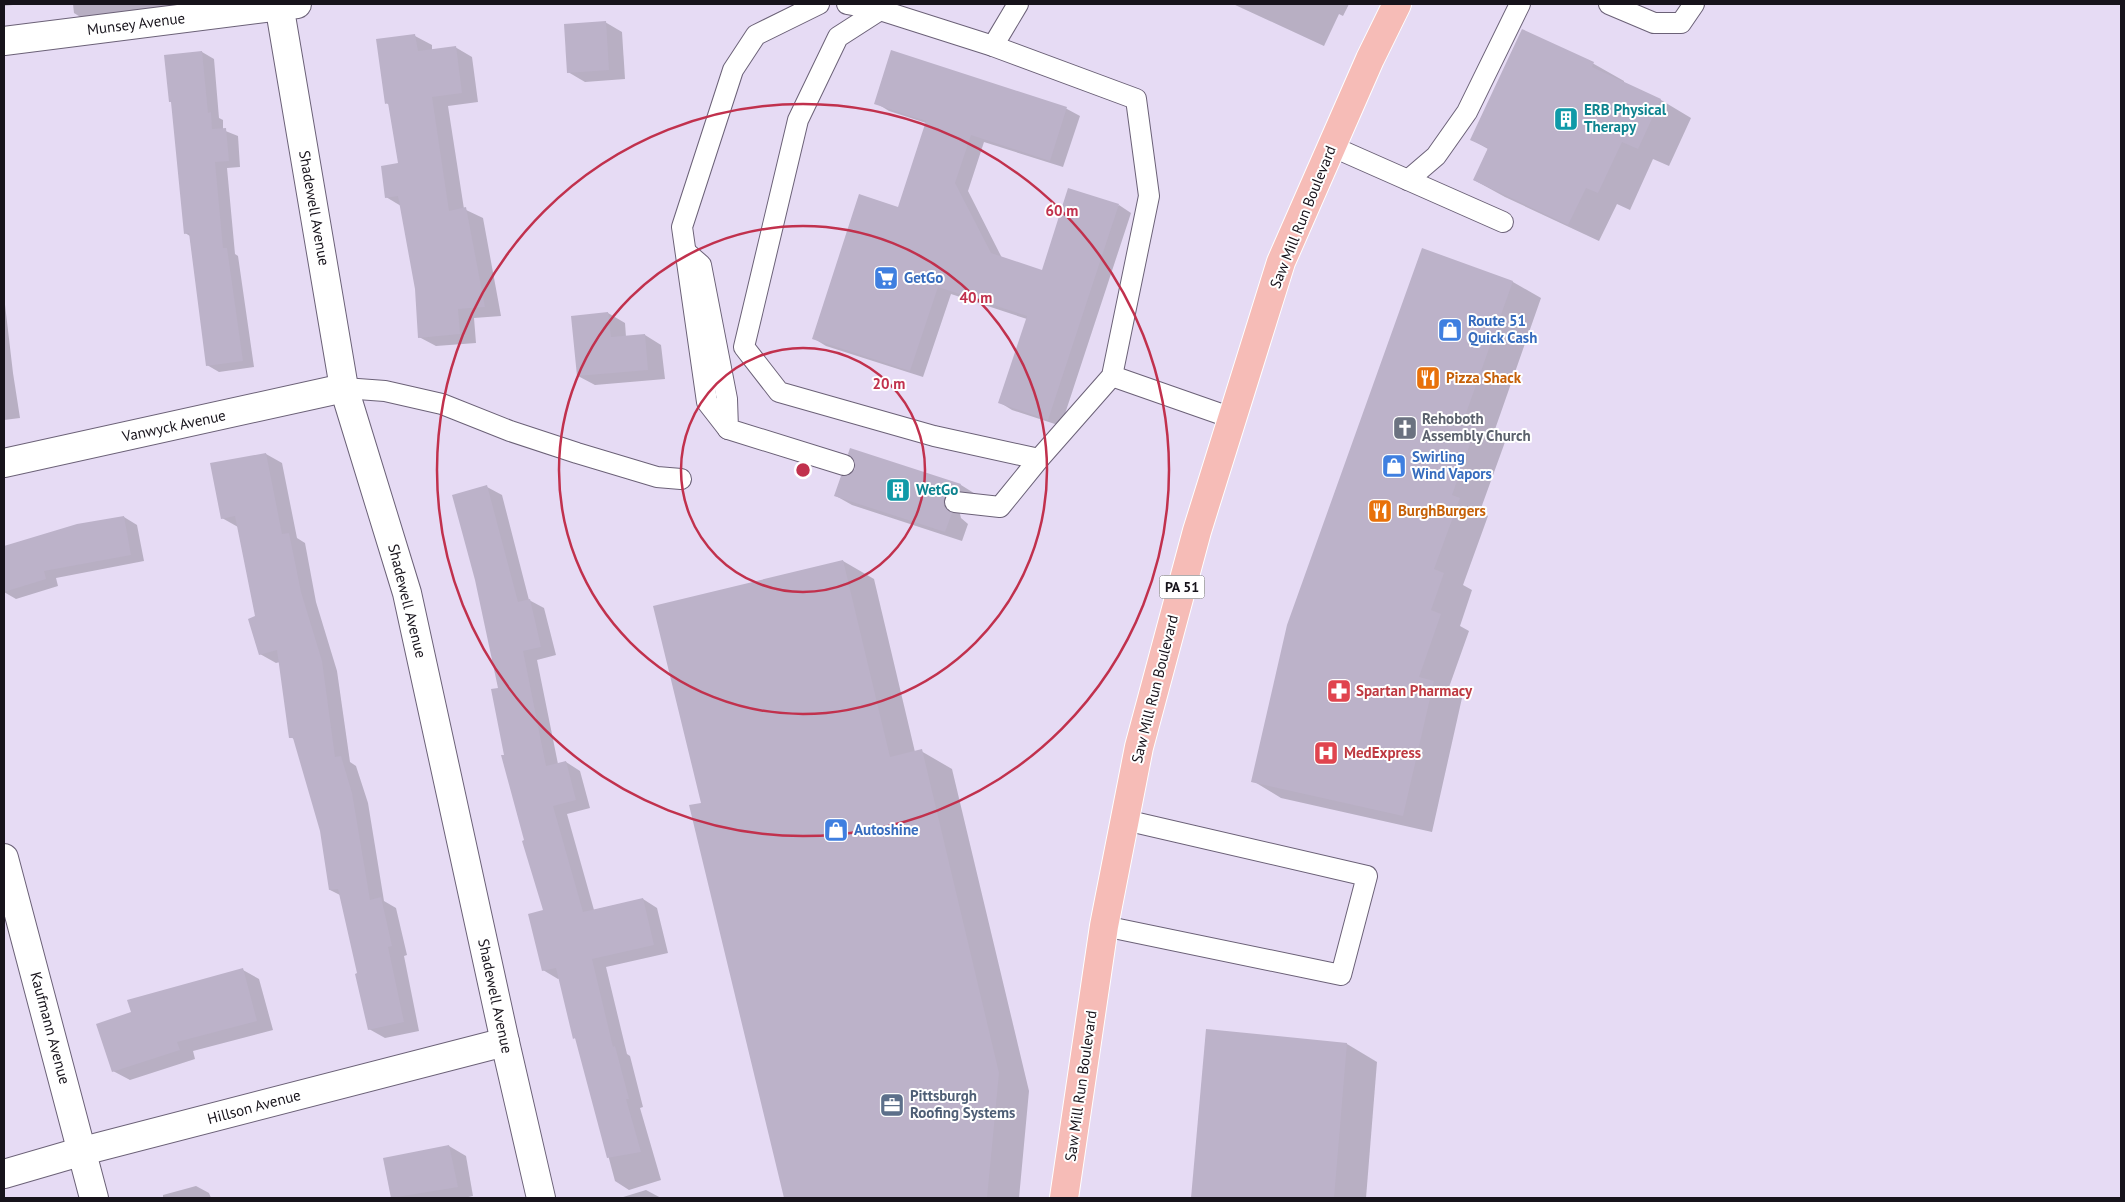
<svg xmlns="http://www.w3.org/2000/svg" width="2125" height="1202" font-family="'PT Sans',sans-serif">
<style>
.shadow{fill:#0003}
.building{fill:#bcb2c9}
.lines{fill:none;stroke-linecap:round;stroke-linejoin:round}
.service-casing{stroke:#6b6177;stroke-width:22}
.minor-casing{stroke:#6b6177;stroke-width:30}
.trunk-casing{stroke:#fff;stroke-width:30}
.service{stroke:#fff;stroke-width:20}
.minor{stroke:#fff;stroke-width:28}
.trunk{stroke:#f6bcb7;stroke-width:28}
.ring{fill:none;stroke:#c1314d;stroke-width:2.5}
.labels{text-anchor:middle;stroke-width:4;stroke-linejoin:round;paint-order:stroke}
.shield{fill:#fff;stroke:#5d5a5f;stroke-width:1}
.shield-label{font-size:14px;font-weight:bold;fill:#17131b}
.street-label{font-size:15px;fill:#17131b;stroke:#fff}
.culture-label{font-size:15px;font-weight:bold;fill:#0d838f;stroke:#fff;text-anchor:start}
.shop-label{font-size:15px;font-weight:bold;fill:#366cbe;stroke:#fff;text-anchor:start}
.food-label{font-size:15px;font-weight:bold;fill:#c56008;stroke:#fff;text-anchor:start}
.worship-label{font-size:15px;font-weight:bold;fill:#5b616d;stroke:#fff;text-anchor:start}
.health-label{font-size:15px;font-weight:bold;fill:#be3a42;stroke:#fff;text-anchor:start}
.service-label{font-size:15px;font-weight:bold;fill:#4e5e75;stroke:#fff;text-anchor:start}
.centre{fill:#c1314d;stroke:#fff;stroke-width:2.5}
.ring-label{font-size:15px;text-anchor:middle;font-weight:bold;fill:#c1314d;stroke:#fff;stroke-width:4;stroke-linejoin:round;paint-order:stroke}
</style>
<rect width="100%" height="100%" fill="#e6dbf4"/>
<g class="shadow">
<path d="M 4,4 L 22,4 L 4,6 Z"/>
<path d="M 73,4 L 177,4 L 178,13 L 90,23 L 74,13 Z"/>
<path d="M 1233,4 L 1349,4 L 1343,16 L 1339,14 L 1324,46 Z"/>
<path d="M 605,22 L 622,32 L 625,79 L 585,82 L 568,72 Z"/>
<path d="M 1522,31 L 1594,64 L 1624,81 L 1624,83 L 1661,100 L 1691,118 L 1669,166 L 1653,159 L 1630,210 L 1617,204 L 1599,241 L 1505,197 L 1474,180 L 1488,149 L 1472,140 Z"/>
<path d="M 415,36 L 432,45 L 432,50 L 455,47 L 472,57 L 478,102 L 448,106 L 464,209 L 483,218 L 501,316 L 474,318 L 476,343 L 436,346 L 419,337 L 416,289 L 401,206 L 386,197 L 399,164 L 390,105 L 386,103 Z"/>
<path d="M 202,52 L 214,59 L 219,118 L 223,120 L 223,130 L 238,136 L 240,167 L 227,168 L 235,254 L 238,256 L 254,367 L 219,372 L 207,365 L 190,236 L 185,233 L 173,103 L 170,101 Z"/>
<path d="M 892,52 L 1067,109 L 1080,116 L 1063,167 L 984,142 L 968,191 L 1002,258 L 1042,271 L 1119,205 L 1131,213 L 1061,426 L 1012,410 L 999,402 L 1027,319 L 951,294 L 923,377 L 826,346 L 813,338 L 899,208 L 926,123 L 889,111 L 876,103 Z"/>
<path d="M 1423,250 L 1513,282 L 1541,298 L 1493,435 L 1505,442 L 1480,511 L 1488,516 L 1463,585 L 1472,590 L 1460,626 L 1469,631 L 1448,690 L 1462,698 L 1432,832 L 1281,798 L 1253,781 Z"/>
<path d="M 4,296 L 13,373 L 20,418 L 4,420 Z"/>
<path d="M 608,313 L 625,323 L 626,337 L 645,335 L 661,345 L 665,379 L 595,385 L 578,376 L 573,317 Z"/>
<path d="M 266,454 L 282,463 L 297,538 L 305,543 L 316,602 L 337,671 L 350,762 L 356,766 L 368,803 L 384,901 L 396,908 L 407,955 L 404,956 L 419,1031 L 385,1038 L 369,1029 L 359,974 L 340,895 L 330,890 L 321,831 L 295,740 L 291,737 L 280,662 L 276,663 L 260,654 L 257,617 L 238,527 L 222,518 Z"/>
<path d="M 961,485 L 977,495 L 959,510 L 961,518 L 968,524 L 962,541 L 852,505 L 836,496 Z"/>
<path d="M 487,487 L 502,495 L 529,600 L 544,608 L 556,655 L 537,660 L 558,764 L 566,762 L 580,771 L 590,808 L 567,814 L 594,910 L 643,899 L 657,908 L 668,953 L 606,967 L 627,1054 L 630,1056 L 643,1107 L 640,1108 L 661,1180 L 629,1190 L 615,1181 L 577,1039 L 574,1038 L 560,978 L 558,979 L 543,970 L 545,911 L 525,841 L 505,755 Z"/>
<path d="M 124,517 L 137,525 L 144,561 L 56,578 L 58,586 L 16,599 L 4,592 L 4,548 L 78,526 Z"/>
<path d="M 843,561 L 874,579 L 915,752 L 921,751 L 952,769 L 1029,1091 L 1019,1198 L 785,1198 L 691,806 L 702,804 Z"/>
<path d="M 243,970 L 259,979 L 273,1030 L 193,1051 L 195,1059 L 130,1080 L 113,1071 L 133,1013 Z"/>
<path d="M 1207,1030 L 1347,1044 L 1377,1062 L 1366,1198 L 1192,1198 Z"/>
<path d="M 449,1146 L 466,1156 L 473,1196 L 464,1198 L 392,1198 L 385,1159 Z"/>
<path d="M 196,1186 L 209,1193 L 211,1198 L 163,1198 L 163,1195 Z"/>
<path d="M 646,1190 L 661,1198 L 620,1198 Z"/>
</g>
<g class="building">
<path d="M 606,21 L 609,70 L 567,73 L 564,24 Z"/>
<path d="M 1522,29 L 1594,62 L 1592,67 L 1661,99 L 1638,149 L 1622,142 L 1598,193 L 1586,188 L 1568,225 L 1473,180 L 1488,148 L 1470,140 Z"/>
<path d="M 415,34 L 418,51 L 456,46 L 462,93 L 432,97 L 449,211 L 466,207 L 485,307 L 458,309 L 460,334 L 418,338 L 415,289 L 398,196 L 385,198 L 381,166 L 398,163 L 388,103 L 385,104 L 376,39 Z"/>
<path d="M 891,50 L 1067,107 L 1050,161 L 971,135 L 955,183 L 991,253 L 1042,270 L 1068,188 L 1119,204 L 1048,420 L 998,403 L 1027,316 L 938,287 L 910,371 L 812,339 L 859,194 L 898,207 L 926,121 L 874,104 Z"/>
<path d="M 202,51 L 208,113 L 211,112 L 212,129 L 226,128 L 229,161 L 215,162 L 223,248 L 227,248 L 243,361 L 206,366 L 189,233 L 184,234 L 171,102 L 169,102 L 164,55 Z"/>
<path d="M 1422,248 L 1513,281 L 1464,419 L 1477,424 L 1452,495 L 1460,498 L 1434,569 L 1444,573 L 1431,610 L 1441,614 L 1419,677 L 1434,681 L 1403,816 L 1251,782 L 1287,625 Z"/>
<path d="M 608,312 L 611,337 L 645,334 L 648,370 L 577,376 L 571,316 Z"/>
<path d="M 850,448 L 961,484 L 959,490 L 950,491 L 943,500 L 944,507 L 952,513 L 945,532 L 834,496 L 841,476 L 847,476 L 855,469 L 855,462 L 848,454 Z"/>
<path d="M 266,453 L 282,534 L 289,533 L 301,592 L 322,661 L 335,757 L 341,756 L 352,793 L 370,900 L 381,897 L 392,946 L 388,947 L 404,1022 L 368,1030 L 355,974 L 357,973 L 338,889 L 329,890 L 320,831 L 293,738 L 289,738 L 277,650 L 259,655 L 248,619 L 255,616 L 235,516 L 221,519 L 210,463 Z"/>
<path d="M 487,485 L 518,602 L 530,599 L 541,647 L 523,651 L 546,766 L 566,761 L 576,800 L 553,806 L 583,912 L 643,898 L 654,945 L 592,959 L 613,1047 L 615,1046 L 629,1099 L 626,1099 L 641,1152 L 607,1158 L 575,1038 L 573,1039 L 556,968 L 542,971 L 528,914 L 543,910 L 522,841 L 524,840 L 501,755 L 504,755 L 491,689 L 498,688 L 475,580 L 452,495 Z"/>
<path d="M 124,516 L 131,555 L 44,571 L 46,579 L 4,592 L 4,546 L 77,524 Z"/>
<path d="M 843,560 L 890,757 L 922,749 L 999,1073 L 987,1198 L 784,1198 L 689,805 L 701,803 L 653,606 Z"/>
<path d="M 243,968 L 257,1021 L 177,1042 L 180,1050 L 112,1072 L 96,1024 L 131,1012 L 127,1000 Z"/>
<path d="M 1206,1029 L 1347,1043 L 1334,1198 L 1191,1198 Z"/>
<path d="M 449,1145 L 458,1187 L 391,1198 L 383,1158 Z"/>
</g>
<g class="lines">
<defs>
<g id="service">
<path d="M 847,4 L 880,10"/>
<path d="M 1609,4 L 1654,23 L 1681,23 L 1694,4"/>
<path d="M 880,10 L 993,46 L 1136,99 L 1149,196 L 1112,376 L 1039,459 L 934,436 L 779,392 L 744,347 L 798,120 L 838,37 Z"/>
<path d="M 993,46 L 1018,4"/>
<path d="M 1331,146 L 1503,222"/>
<path d="M 1408,180 L 1436,156 L 1467,112 L 1520,4"/>
<path d="M 686,252 L 701,265 L 727,399 L 728,429 L 844,465"/>
<path d="M 1112,376 L 1232,418"/>
<path d="M 344,388 L 385,391 L 442,404 L 510,431 L 577,453 L 657,477 L 681,479"/>
<path d="M 728,429 L 707,402 L 682,227 L 733,70 L 756,35 L 819,4"/>
<path d="M 955,502 L 1000,507 L 1039,459"/>
<path d="M 1104,926 L 1341,975 L 1367,876 L 1125,820"/>
</g>
<g id="minor">
<path d="M 279,4 L 344,388 L 407,593 L 505,1042 L 541,1198"/>
<path d="M 4,41 L 297,4"/>
<path d="M 4,463 L 344,388"/>
<path d="M 4,858 L 94,1198"/>
<path d="M 4,1174 L 83,1151 L 505,1042"/>
</g>
<path id="trunk" d="M 1064,1198 L 1104,926 L 1139,747 L 1197,531 L 1281,262 L 1370,59 L 1397,4"/>
</defs>
<use href="#service" class="service-casing"/>
<use href="#minor" class="minor-casing"/>
<use href="#trunk" class="trunk-casing"/>
<use href="#service" class="service"/>
<use href="#minor" class="minor"/>
<use href="#trunk" class="trunk"/>
</g>
<g class="ring">
<circle cx="803" cy="470" r="122"/>
<circle cx="803" cy="470" r="244"/>
<circle cx="803" cy="470" r="366"/>
</g>
<defs>
<symbol id="building-square" viewBox="-11 -11 22 22"><rect x="-9" y="-9" width="18" height="18" rx="4" fill="#0f9aa8" stroke="#fff"/><path d="M-4-6H4V6H1V3H-1V6H-4ZM-2.5-4.3h1.7v1.8h-1.7ZM.8-4.3h1.7v1.8H.8ZM-2.5-1h1.7V.8h-1.7ZM.8-1h1.7V.8H.8Z" fill="#fff"/></symbol>
<symbol id="supermarket-square" viewBox="-11 -11 22 22"><rect x="-9" y="-9" width="18" height="18" rx="4" fill="#3f7fe0" stroke="#fff"/><path d="M-6-5.5h2.5l.6 2H6L4.5 2H-2.5L-4.4-4H-6ZM-1.5 3.2a1.3 1.3 0 1 0 .1 0ZM3 3.2a1.3 1.3 0 1 0 .1 0Z" fill="#fff"/></symbol>
<symbol id="shop-square" viewBox="-11 -11 22 22"><rect x="-9" y="-9" width="18" height="18" rx="4" fill="#3f7fe0" stroke="#fff"/><path d="M-5-2.5h2.3a2.7 3.5 0 0 1 5.4 0H5L5.5 6h-11ZM-1.5-2.5h3a1.5 2.3 0 0 0-3 0Z" fill="#fff"/></symbol>
<symbol id="restaurant-square" viewBox="-11 -11 22 22"><rect x="-9" y="-9" width="18" height="18" rx="4" fill="#e8710a" stroke="#fff"/><path d="M-5-6h1v4h1v-4h1v4h1v-4h1v5L-1.5 .5V6h-2V.5L-5-1ZM5-6V6H3V1.5H1.5Q1.5-4 5-6Z" fill="#fff"/></symbol>
<symbol id="church-square" viewBox="-11 -11 22 22"><rect x="-9" y="-9" width="18" height="18" rx="4" fill="#6b7280" stroke="#fff"/><path d="M-1.2-6h2.4v3.5h3.3v2.4h-3.3V6h-2.4V-.1h-3.3v-2.4h3.3Z" fill="#fff"/></symbol>
<symbol id="pharmacy-square" viewBox="-11 -11 22 22"><rect x="-9" y="-9" width="18" height="18" rx="4" fill="#e0444e" stroke="#fff"/><path d="M-2-6h4v4h4v4h-4v4h-4v-4h-4v-4h4Z" fill="#fff"/></symbol>
<symbol id="hospital-square" viewBox="-11 -11 22 22"><rect x="-9" y="-9" width="18" height="18" rx="4" fill="#e0444e" stroke="#fff"/><path d="M-5-5h3v3.5h4V-5h3V5h-3V1.5h-4V5h-3Z" fill="#fff"/></symbol>
<symbol id="office-square" viewBox="-11 -11 22 22"><rect x="-9" y="-9" width="18" height="18" rx="4" fill="#5c6f8a" stroke="#fff"/><path d="M-6-3h4V-5.5h4V-3h4V5H-6ZM-1-4.5V-3h2v-1.5ZM-6 0V1H6V0Z" fill="#fff"/></symbol>
</defs>
<g fill-rule="evenodd">
<use href="#building-square" x="1552" y="105" width="28" height="28"/>
<use href="#supermarket-square" x="872" y="264" width="28" height="28"/>
<use href="#shop-square" x="1436" y="316" width="28" height="28"/>
<use href="#restaurant-square" x="1414" y="364" width="28" height="28"/>
<use href="#church-square" x="1391" y="414" width="28" height="28"/>
<use href="#shop-square" x="1380" y="452" width="28" height="28"/>
<use href="#building-square" x="884" y="476" width="28" height="28"/>
<use href="#restaurant-square" x="1366" y="497" width="28" height="28"/>
<use href="#pharmacy-square" x="1325" y="677" width="28" height="28"/>
<use href="#hospital-square" x="1312" y="739" width="28" height="28"/>
<use href="#shop-square" x="822" y="816" width="28" height="28"/>
<use href="#office-square" x="878" y="1091" width="28" height="28"/>
</g>
<g class="labels">
<rect class="shield" x="1159.5" y="575.5" width="45" height="23" rx="4"/>
<g class="shield-label">
<text x="1182" y="592">PA 51</text>
</g>
<g class="street-label">
<text transform="translate(136 24) rotate(-7)" y="5">Munsey Avenue</text>
<text transform="translate(314 208) rotate(80)" y="5">Shadewell Avenue</text>
<text transform="translate(1303 217) rotate(-68)" y="5">Saw Mill Run Boulevard</text>
<text transform="translate(174 426) rotate(-12)" y="5">Vanwyck Avenue</text>
<text transform="translate(407 601) rotate(76)" y="5">Shadewell Avenue</text>
<text transform="translate(1155 689) rotate(-76)" y="5">Saw Mill Run Boulevard</text>
<text transform="translate(495 996) rotate(78)" y="5">Shadewell Avenue</text>
<text transform="translate(50 1028) rotate(75)" y="5">Kaufmann Avenue</text>
<text transform="translate(1081 1086) rotate(-82)" y="5">Saw Mill Run Boulevard</text>
<text transform="translate(254 1107) rotate(-15)" y="5">Hillson Avenue</text>
</g>
<g class="culture-label">
<text x="1584" y="115">ERB Physical<tspan x="1584" dy="17">Therapy</tspan></text>
<text x="916" y="495">WetGo</text>
</g>
<g class="shop-label">
<text x="904" y="283">GetGo</text>
<text x="1468" y="326">Route 51<tspan x="1468" dy="17">Quick Cash</tspan></text>
<text x="1412" y="462">Swirling<tspan x="1412" dy="17">Wind Vapors</tspan></text>
<text x="854" y="835">Autoshine</text>
</g>
<g class="food-label">
<text x="1446" y="383">Pizza Shack</text>
<text x="1398" y="516">BurghBurgers</text>
</g>
<g class="worship-label">
<text x="1422" y="424">Rehoboth<tspan x="1422" dy="17">Assembly Church</tspan></text>
</g>
<g class="health-label">
<text x="1356" y="696">Spartan Pharmacy</text>
<text x="1344" y="758">MedExpress</text>
</g>
<g class="service-label">
<text x="910" y="1101">Pittsburgh<tspan x="910" dy="17">Roofing Systems</tspan></text>
</g>
</g>
<circle cx="803" cy="470" r="8" class="centre"/>
<g class="ring-label">
<text x="1062" y="216">60 m</text>
<text x="976" y="303">40 m</text>
<text x="889" y="389">20 m</text>
</g>
<rect width="2125" height="1202" fill="none" stroke="#17131b" stroke-width="10"/>
</svg>
